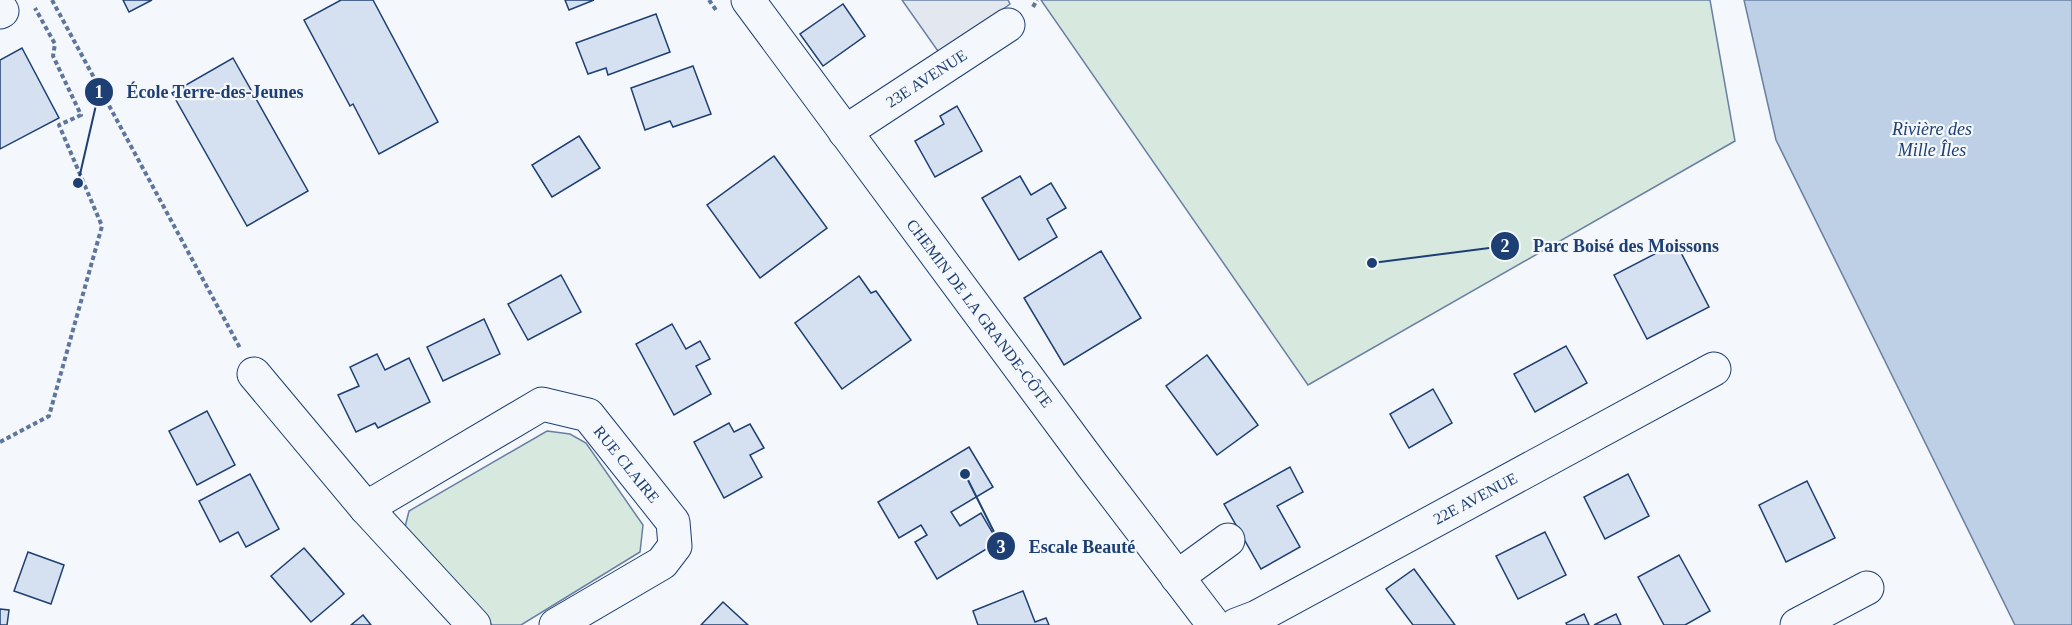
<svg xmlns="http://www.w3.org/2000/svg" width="2072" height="625" font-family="Georgia,serif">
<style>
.green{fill:#d7e8df;stroke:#687fa3;stroke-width:1.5}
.parking{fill:#e3e8f0;stroke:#687fa3;stroke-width:1.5}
.water{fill:#bed0e5;stroke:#687fa3;stroke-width:1.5}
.building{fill:#d5e0f0;stroke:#1d3f73;stroke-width:1.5}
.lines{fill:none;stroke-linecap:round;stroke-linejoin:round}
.minor-casing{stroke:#1d3f73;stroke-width:35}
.major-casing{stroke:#1d3f73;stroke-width:35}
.path{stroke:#5e769c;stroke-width:4;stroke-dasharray:4.5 3;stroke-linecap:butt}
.minor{stroke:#f4f7fb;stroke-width:33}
.major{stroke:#f4f7fb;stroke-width:33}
.labels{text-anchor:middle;stroke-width:4.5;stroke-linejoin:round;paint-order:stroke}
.street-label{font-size:16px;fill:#1d3f73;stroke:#f4f7fb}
.water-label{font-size:18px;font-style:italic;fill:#1d3f73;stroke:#f4f7fb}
.leader{fill:none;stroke:#1d3f73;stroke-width:2}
.callout-dot{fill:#1d3f73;stroke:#f4f7fb;stroke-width:2}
.mark-label{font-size:18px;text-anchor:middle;font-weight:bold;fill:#fff}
.callout-label{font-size:18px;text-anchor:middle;font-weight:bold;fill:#1d3f73;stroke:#f4f7fb;stroke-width:4.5;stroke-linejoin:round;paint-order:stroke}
</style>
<rect width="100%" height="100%" fill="#f4f7fb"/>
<g class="green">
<path d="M 1041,0 L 1710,0 L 1735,141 L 1308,385 Z"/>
<path d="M 547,431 L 570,434 L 586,443 L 643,525 L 640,552 L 521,625 L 492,625 L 404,531 L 409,511 Z"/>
</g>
<path class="parking" d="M 902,0 L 1008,0 L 1010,4 L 940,54 Z"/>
<path class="water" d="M 1744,0 L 2072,0 L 2072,625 L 2015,625 L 1776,140 Z"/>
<g class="building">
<path d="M 123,0 L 152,0 L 129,12 Z"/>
<path d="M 341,0 L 373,0 L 438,122 L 379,154 L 353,104 L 350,106 L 304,20 Z"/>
<path d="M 565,0 L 594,0 L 569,10 Z"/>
<path d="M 843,4 L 865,36 L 823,66 L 800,34 Z"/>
<path d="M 656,14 L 670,52 L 608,75 L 606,68 L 588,74 L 576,43 Z"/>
<path d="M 22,48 L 59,118 L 0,149 L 0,60 Z"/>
<path d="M 233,58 L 308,191 L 247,226 L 172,93 Z"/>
<path d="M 693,66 L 711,114 L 673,127 L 670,121 L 645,130 L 631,88 Z"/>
<path d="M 957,106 L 982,151 L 935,177 L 915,141 L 944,124 L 940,116 Z"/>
<path d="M 579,136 L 600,168 L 552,197 L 532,165 Z"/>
<path d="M 774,156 L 827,228 L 760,278 L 707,205 Z"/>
<path d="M 1020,176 L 1031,195 L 1051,183 L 1066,208 L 1047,219 L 1057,237 L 1019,260 L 982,198 Z"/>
<path d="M 1676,243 L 1709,307 L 1647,339 L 1614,275 Z"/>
<path d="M 1101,251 L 1141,318 L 1064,365 L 1024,298 Z"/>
<path d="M 561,275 L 581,312 L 528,340 L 508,304 Z"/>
<path d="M 859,276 L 871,293 L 876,291 L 911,340 L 842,389 L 795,323 Z"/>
<path d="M 484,319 L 500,354 L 443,381 L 427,347 Z"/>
<path d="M 672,324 L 686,349 L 700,341 L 710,359 L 696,366 L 711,394 L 674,415 L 636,344 Z"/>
<path d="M 1566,346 L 1587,383 L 1535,412 L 1514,374 Z"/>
<path d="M 377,354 L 385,370 L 409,358 L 430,402 L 378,428 L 375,423 L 356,432 L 338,395 L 359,386 L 350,367 Z"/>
<path d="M 1207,355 L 1258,425 L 1217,455 L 1166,386 Z"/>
<path d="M 1433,389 L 1452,423 L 1409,448 L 1390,414 Z"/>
<path d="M 207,411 L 235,465 L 197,485 L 169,431 Z"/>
<path d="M 729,423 L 734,432 L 750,424 L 764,448 L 750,455 L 762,477 L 724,498 L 694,442 Z"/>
<path d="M 969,447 L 993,487 L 951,512 L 960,526 L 981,513 L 998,542 L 937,579 L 915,542 L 927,535 L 921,525 L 899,538 L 878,502 Z"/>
<path d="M 1290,467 L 1303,492 L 1277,506 L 1300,547 L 1261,569 L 1224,504 Z"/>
<path d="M 250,474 L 279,529 L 246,547 L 238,532 L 220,542 L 199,501 Z"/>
<path d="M 1628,474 L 1649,516 L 1605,539 L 1584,497 Z"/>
<path d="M 1807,481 L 1835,538 L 1786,562 L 1759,505 Z"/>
<path d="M 1545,532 L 1566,575 L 1518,599 L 1496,556 Z"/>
<path d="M 304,548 L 344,594 L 311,622 L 271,576 Z"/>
<path d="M 28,552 L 64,565 L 51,604 L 14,591 Z"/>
<path d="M 1679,555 L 1710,611 L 1685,625 L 1664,625 L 1638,577 Z"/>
<path d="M 1414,569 L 1455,625 L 1413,625 L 1386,589 Z"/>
<path d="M 1023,591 L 1035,622 L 1046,618 L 1049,625 L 978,625 L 973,611 Z"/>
<path d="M 723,602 L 748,625 L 701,625 Z"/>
<path d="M 0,609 L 9,610 L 7,625 L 0,625 Z"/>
<path d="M 1584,614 L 1589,625 L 1567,625 L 1566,623 Z"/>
<path d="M 1616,614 L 1621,625 L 1594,625 Z"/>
<path d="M 363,615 L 371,625 L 351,625 Z"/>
</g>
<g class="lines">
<defs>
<g id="minor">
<path d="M 0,8 L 2,11 L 0,12"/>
<path d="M 845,132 L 1008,25"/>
<path d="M 254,374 L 366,508 L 474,625"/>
<path d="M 366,508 L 542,404 L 588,415 L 673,522 L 675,546 L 662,563 L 556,625"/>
<path d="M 1177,577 L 1228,540"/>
<path d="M 1236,625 L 1257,617 L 1714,369"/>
<path d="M 1797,625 L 1867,588"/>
</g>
<path id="major" d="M 748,0 L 1092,465 L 1214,625"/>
</defs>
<use href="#minor" class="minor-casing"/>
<use href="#major" class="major-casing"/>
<g class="path">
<path d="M 52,0 L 240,348"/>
<path d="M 709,0 L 716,10"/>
<path d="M 1033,7 L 1037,0"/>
<path d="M 0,442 L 49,416 L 102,226 L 59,125 L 81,115 L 53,56 L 55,44 L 35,8"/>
</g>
<use href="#minor" class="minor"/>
<use href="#major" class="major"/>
</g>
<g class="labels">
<g class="street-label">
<text transform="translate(926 78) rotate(-33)" y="6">23E AVENUE</text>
<text transform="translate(980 313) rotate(53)" y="6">CHEMIN DE LA GRANDE-CÔTE</text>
<text transform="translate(627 464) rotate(51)" y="6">RUE CLAIRE</text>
<text transform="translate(1475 498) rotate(-28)" y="6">22E AVENUE</text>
</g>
<g class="water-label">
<text x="1932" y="135">Rivière des<tspan x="1932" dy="21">Mille Îles</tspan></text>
</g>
</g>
<path class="leader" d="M78 183L99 92M1372 263L1505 246M965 474L1001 546"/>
<g class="callout-dot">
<circle cx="78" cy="183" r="6"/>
<circle cx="1372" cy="263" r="6"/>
<circle cx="965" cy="474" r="6"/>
<circle cx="99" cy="92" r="15"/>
<circle cx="1505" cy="246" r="15"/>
<circle cx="1001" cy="546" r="15"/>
</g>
<g class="mark-label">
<text x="99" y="98">1</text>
<text x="1505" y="252">2</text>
<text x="1001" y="553">3</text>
</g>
<g class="callout-label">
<text x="215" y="98">École Terre-des-Jeunes</text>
<text x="1626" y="252">Parc Boisé des Moissons</text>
<text x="1082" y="553">Escale Beauté</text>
</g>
</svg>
